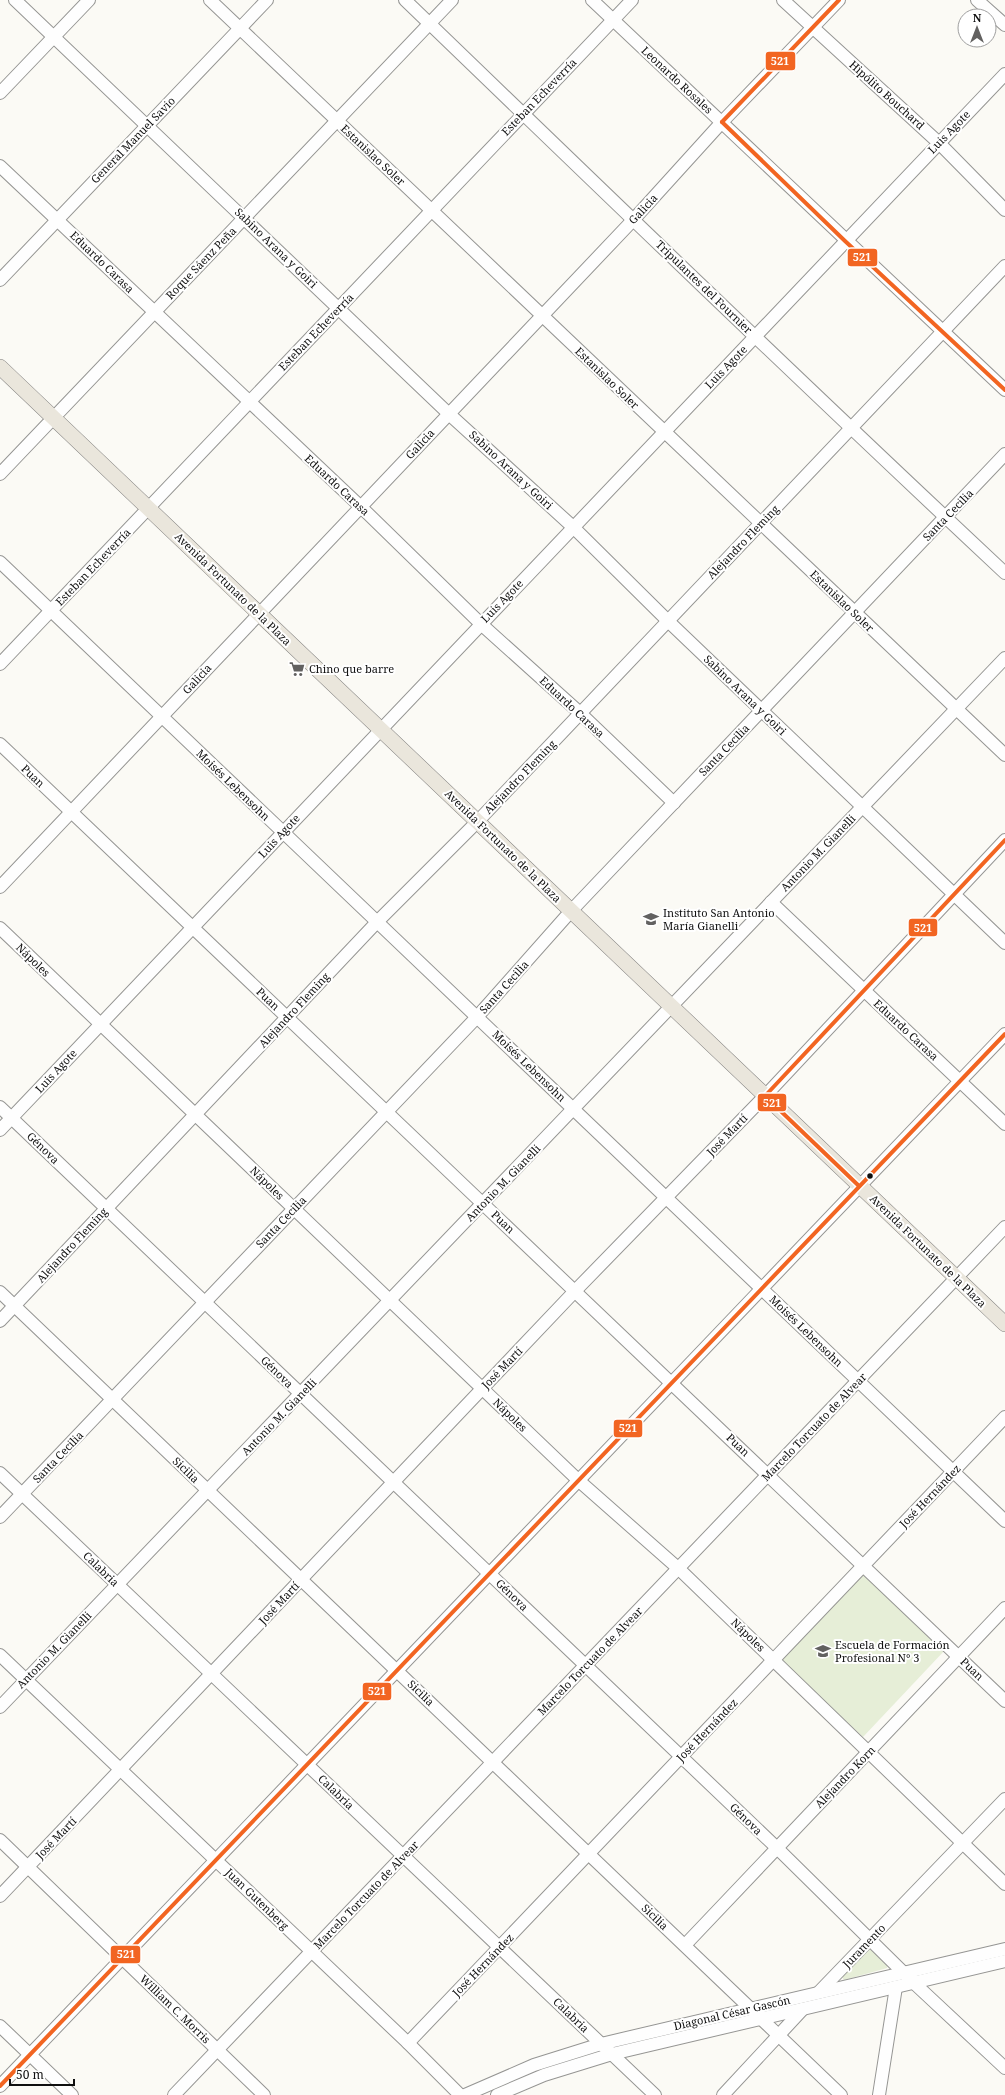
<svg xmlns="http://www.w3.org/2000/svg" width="1005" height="2095" font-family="'Noto Serif',serif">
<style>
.green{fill:#e6eed7}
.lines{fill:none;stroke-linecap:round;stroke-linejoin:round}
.minor-casing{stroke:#959593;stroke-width:14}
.major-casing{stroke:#838280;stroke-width:16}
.minor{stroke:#fefefe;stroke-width:12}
.major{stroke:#eae6dc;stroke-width:15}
.bus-1-casing{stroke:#fff;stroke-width:7}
.bus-1{stroke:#f26522;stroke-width:4}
.bus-dot{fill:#0f0f0f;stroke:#fff;stroke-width:1.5}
.labels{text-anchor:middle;stroke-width:4;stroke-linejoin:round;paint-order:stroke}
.street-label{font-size:11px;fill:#0f0f0f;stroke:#fff}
.poi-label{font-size:11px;fill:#0f0f0f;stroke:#fff;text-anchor:start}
.line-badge{stroke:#fff;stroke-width:1.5}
.badge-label{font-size:11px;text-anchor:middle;font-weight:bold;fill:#fff}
</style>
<rect width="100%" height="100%" fill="#fbfaf5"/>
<g class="green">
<path d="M 859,1570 L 945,1650 L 863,1737 L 777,1657 Z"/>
<path d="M 869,1950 L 872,1950 L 887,1963 L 887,1968 L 844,1980 L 842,1977 Z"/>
</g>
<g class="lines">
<defs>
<g id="minor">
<path d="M 15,0 L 449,414 L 573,527 L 668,621 L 1005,943"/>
<path d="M 210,0 L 1005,755"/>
<path d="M 405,0 C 604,192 803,384 1005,573"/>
<path d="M 592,0 L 1005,390"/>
<path d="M 783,0 L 939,143 L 1005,210"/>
<path d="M 977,0 L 1005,25"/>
<path d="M 0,93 L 89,0"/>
<path d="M 0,166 L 361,507 L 481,624 L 580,713 L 674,803"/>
<path d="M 0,280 L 267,0"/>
<path d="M 0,474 L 452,0"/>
<path d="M 0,562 L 1005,1521"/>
<path d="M 0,664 L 632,0"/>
<path d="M 0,744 L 1005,1701"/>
<path d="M 0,887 L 634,219 L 722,122 L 839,0"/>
<path d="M 771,902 L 1005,1124"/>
<path d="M 0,928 L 578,1480 L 679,1569 L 1005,1884"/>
<path d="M 0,1107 L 777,1848 L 914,1983 L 1005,2068"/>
<path d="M 0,1130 L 1005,74"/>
<path d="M 0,1292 L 841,2095"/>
<path d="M 0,1321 L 377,922 L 478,821 L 1005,266"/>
<path d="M 0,1473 L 655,2095"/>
<path d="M 0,1517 L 477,1017 L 571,911 L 1005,454"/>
<path d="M 0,1655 L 408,2043 L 460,2095"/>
<path d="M 0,1707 L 1005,658"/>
<path d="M 0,1840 L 264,2095"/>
<path d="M 0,1896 L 575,1291 L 765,1096 L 1005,840"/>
<path d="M 685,1945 L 1005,1608"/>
<path d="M 819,1992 L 1005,1799"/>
<path d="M 0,2026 L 72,2095"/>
<path d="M 408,2043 L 1005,1417"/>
<path d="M 0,2086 L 1005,1034"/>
<path d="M 174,2095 L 1005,1227"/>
<path d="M 465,2095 L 534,2065 L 601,2044 L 1005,1949"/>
<path d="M 497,2095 L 544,2075 L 612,2054 L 1005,1961"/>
<path d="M 723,2095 L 803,2009"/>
<path d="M 879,2095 L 896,1987"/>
</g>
<path id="major" d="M 0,367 L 1005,1324"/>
</defs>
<use href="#minor" class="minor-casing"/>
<use href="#major" class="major-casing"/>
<use href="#minor" class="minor"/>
<use href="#major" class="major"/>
<defs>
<g id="bus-1">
<path d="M 722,122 L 845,241 L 1005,390"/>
<path d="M 722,122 L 839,0"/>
<path d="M 859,1186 L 765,1096 L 1005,840"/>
<path d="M 0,2086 L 1005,1034"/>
</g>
</defs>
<use href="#bus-1" class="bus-1-casing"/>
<use href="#bus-1" class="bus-1"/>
</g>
<defs>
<symbol id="supermarket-bare" viewBox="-9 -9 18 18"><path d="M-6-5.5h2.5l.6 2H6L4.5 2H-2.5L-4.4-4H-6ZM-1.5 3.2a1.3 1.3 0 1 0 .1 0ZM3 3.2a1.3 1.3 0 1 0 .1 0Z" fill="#626160" stroke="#fff" stroke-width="2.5" paint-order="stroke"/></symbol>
<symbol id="school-bare" viewBox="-9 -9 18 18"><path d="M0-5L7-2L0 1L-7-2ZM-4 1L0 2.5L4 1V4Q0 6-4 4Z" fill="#626160" stroke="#fff" stroke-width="2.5" paint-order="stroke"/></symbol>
</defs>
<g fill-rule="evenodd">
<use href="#supermarket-bare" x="286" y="658" width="22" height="22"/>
<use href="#school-bare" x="640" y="908" width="22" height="22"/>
<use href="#school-bare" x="812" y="1640" width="22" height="22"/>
</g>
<circle class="bus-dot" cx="870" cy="1176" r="3.5"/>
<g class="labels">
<g class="street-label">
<text transform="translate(677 80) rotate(43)" y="4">Leonardo Rosales</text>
<text transform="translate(887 95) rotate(42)" y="4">Hipólito Bouchard</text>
<text transform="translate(539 97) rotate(-46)" y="4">Esteban Echeverría</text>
<text transform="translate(949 132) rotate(-46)" y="4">Luis Agote</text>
<text transform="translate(133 140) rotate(-46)" y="4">General Manuel Savio</text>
<text transform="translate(373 155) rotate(43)" y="4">Estanislao Soler</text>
<text transform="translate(643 209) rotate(-47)" y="4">Galicia</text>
<text transform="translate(276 248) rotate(44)" y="4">Sabino Arana y Goiri</text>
<text transform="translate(102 262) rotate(44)" y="4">Eduardo Carasa</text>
<text transform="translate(201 263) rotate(-46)" y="4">Roque Sáenz Peña</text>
<text transform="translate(704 287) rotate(44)" y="4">Tripulantes del Fournier</text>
<text transform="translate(316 332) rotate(-46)" y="4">Esteban Echeverría</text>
<text transform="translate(726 367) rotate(-46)" y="4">Luis Agote</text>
<text transform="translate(607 378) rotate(44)" y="4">Estanislao Soler</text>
<text transform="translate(420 444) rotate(-47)" y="4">Galicia</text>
<text transform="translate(511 470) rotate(43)" y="4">Sabino Arana y Goiri</text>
<text transform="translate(337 485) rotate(43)" y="4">Eduardo Carasa</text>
<text transform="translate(948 515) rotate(-46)" y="4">Santa Cecilia</text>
<text transform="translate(743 542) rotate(-46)" y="4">Alejandro Fleming</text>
<text transform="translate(93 567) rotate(-46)" y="4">Esteban Echeverría</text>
<text transform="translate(233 589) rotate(44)" y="4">Avenida Fortunato de la Plaza</text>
<text transform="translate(502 601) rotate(-46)" y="4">Luis Agote</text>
<text transform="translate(842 601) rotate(44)" y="4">Estanislao Soler</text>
<text transform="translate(197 679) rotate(-47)" y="4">Galicia</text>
<text transform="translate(745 695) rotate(44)" y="4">Sabino Arana y Goiri</text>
<text transform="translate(572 707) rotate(43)" y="4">Eduardo Carasa</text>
<text transform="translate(724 750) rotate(-46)" y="4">Santa Cecilia</text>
<text transform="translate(33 776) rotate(44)" y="4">Puan</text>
<text transform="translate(520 777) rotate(-46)" y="4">Alejandro Fleming</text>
<text transform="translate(233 785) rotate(44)" y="4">Moisés Lebensohn</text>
<text transform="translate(279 836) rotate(-47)" y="4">Luis Agote</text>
<text transform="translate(503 846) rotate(44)" y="4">Avenida Fortunato de la Plaza</text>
<text transform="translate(818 853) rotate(-46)" y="4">Antonio M. Gianelli</text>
<text transform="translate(33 960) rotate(44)" y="4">Nápoles</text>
<text transform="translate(504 987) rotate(-48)" y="4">Santa Cecilia</text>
<text transform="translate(268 999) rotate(44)" y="4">Puan</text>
<text transform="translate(294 1010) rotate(-47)" y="4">Alejandro Fleming</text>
<text transform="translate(906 1030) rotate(43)" y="4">Eduardo Carasa</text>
<text transform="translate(529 1066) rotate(44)" y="4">Moisés Lebensohn</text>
<text transform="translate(56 1071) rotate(-47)" y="4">Luis Agote</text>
<text transform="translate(727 1135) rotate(-46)" y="4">José Martí</text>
<text transform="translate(43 1148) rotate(44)" y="4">Génova</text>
<text transform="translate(267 1183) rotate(44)" y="4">Nápoles</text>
<text transform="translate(503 1183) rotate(-46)" y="4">Antonio M. Gianelli</text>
<text transform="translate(281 1222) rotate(-46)" y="4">Santa Cecilia</text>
<text transform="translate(503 1222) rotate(44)" y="4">Puan</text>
<text transform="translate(72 1245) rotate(-47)" y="4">Alejandro Fleming</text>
<text transform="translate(928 1251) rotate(44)" y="4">Avenida Fortunato de la Plaza</text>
<text transform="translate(806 1331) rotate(44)" y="4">Moisés Lebensohn</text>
<text transform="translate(502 1368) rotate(-46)" y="4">José Martí</text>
<text transform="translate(277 1372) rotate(44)" y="4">Génova</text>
<text transform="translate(510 1415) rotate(44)" y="4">Nápoles</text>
<text transform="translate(279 1417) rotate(-46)" y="4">Antonio M. Gianelli</text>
<text transform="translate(814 1427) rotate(-46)" y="4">Marcelo Torcuato de Alvear</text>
<text transform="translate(738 1445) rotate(44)" y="4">Puan</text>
<text transform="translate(58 1457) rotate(-46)" y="4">Santa Cecilia</text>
<text transform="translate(186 1470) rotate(44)" y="4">Sicilia</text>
<text transform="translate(930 1496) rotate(-46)" y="4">José Hernández</text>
<text transform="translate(101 1569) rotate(44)" y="4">Calabria</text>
<text transform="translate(512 1595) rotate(44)" y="4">Génova</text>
<text transform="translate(279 1603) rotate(-47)" y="4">José Martí</text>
<text transform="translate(748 1635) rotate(44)" y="4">Nápoles</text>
<text transform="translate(54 1650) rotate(-46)" y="4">Antonio M. Gianelli</text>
<text transform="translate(590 1661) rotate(-46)" y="4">Marcelo Torcuato de Alvear</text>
<text transform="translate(972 1669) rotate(44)" y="4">Puan</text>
<text transform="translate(421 1693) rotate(44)" y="4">Sicilia</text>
<text transform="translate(707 1730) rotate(-46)" y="4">José Hernández</text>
<text transform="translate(845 1777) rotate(-46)" y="4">Alejandro Korn</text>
<text transform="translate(336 1792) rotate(44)" y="4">Calabria</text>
<text transform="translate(746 1819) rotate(44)" y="4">Génova</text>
<text transform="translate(56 1838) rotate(-46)" y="4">José Martí</text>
<text transform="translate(366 1895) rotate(-46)" y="4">Marcelo Torcuato de Alvear</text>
<text transform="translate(257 1899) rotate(44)" y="4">Juan Gutenberg</text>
<text transform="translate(655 1917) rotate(44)" y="4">Sicilia</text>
<text transform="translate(864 1946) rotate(-46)" y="4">Juramento</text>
<text transform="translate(483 1965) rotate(-46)" y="4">José Hernández</text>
<text transform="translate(175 2009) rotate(44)" y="4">William C. Morris</text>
<text transform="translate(732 2013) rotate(-13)" y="4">Diagonal César Gascón</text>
<text transform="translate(571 2015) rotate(44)" y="4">Calabria</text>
</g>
<g class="poi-label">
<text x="309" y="673">Chino que barre</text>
<text x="663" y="917">Instituto San Antonio<tspan x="663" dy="13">María Gianelli</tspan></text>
<text x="835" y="1649">Escuela de Formación<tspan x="835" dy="13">Profesional N° 3</tspan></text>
</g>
</g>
<g class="line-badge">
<rect x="765" y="51" width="31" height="20" rx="4" fill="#f26522"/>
<rect x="847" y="248" width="31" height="19" rx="4" fill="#f26522"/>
<rect x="908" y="918" width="30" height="19" rx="4" fill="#f26522"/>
<rect x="757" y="1093" width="30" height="19" rx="4" fill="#f26522"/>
<rect x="613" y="1419" width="30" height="19" rx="4" fill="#f26522"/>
<rect x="362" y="1682" width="30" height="19" rx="4" fill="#f26522"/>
<rect x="110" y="1945" width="31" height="19" rx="4" fill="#f26522"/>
</g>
<g class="badge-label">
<text x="780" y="65">521</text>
<text x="862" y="261">521</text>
<text x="923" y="932">521</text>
<text x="772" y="1107">521</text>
<text x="628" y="1432">521</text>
<text x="377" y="1695">521</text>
<text x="126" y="1958">521</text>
</g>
<g transform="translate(977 28)"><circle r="19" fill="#ffffff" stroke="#9f9f9f"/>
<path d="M0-3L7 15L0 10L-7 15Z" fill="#626160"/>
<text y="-6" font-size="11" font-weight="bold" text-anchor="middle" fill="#0f0f0f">N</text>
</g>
<path d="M10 2079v6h64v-6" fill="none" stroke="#0f0f0f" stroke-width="2"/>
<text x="16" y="2079" font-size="12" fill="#0f0f0f" stroke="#ffffff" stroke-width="3" paint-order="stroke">50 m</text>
</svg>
